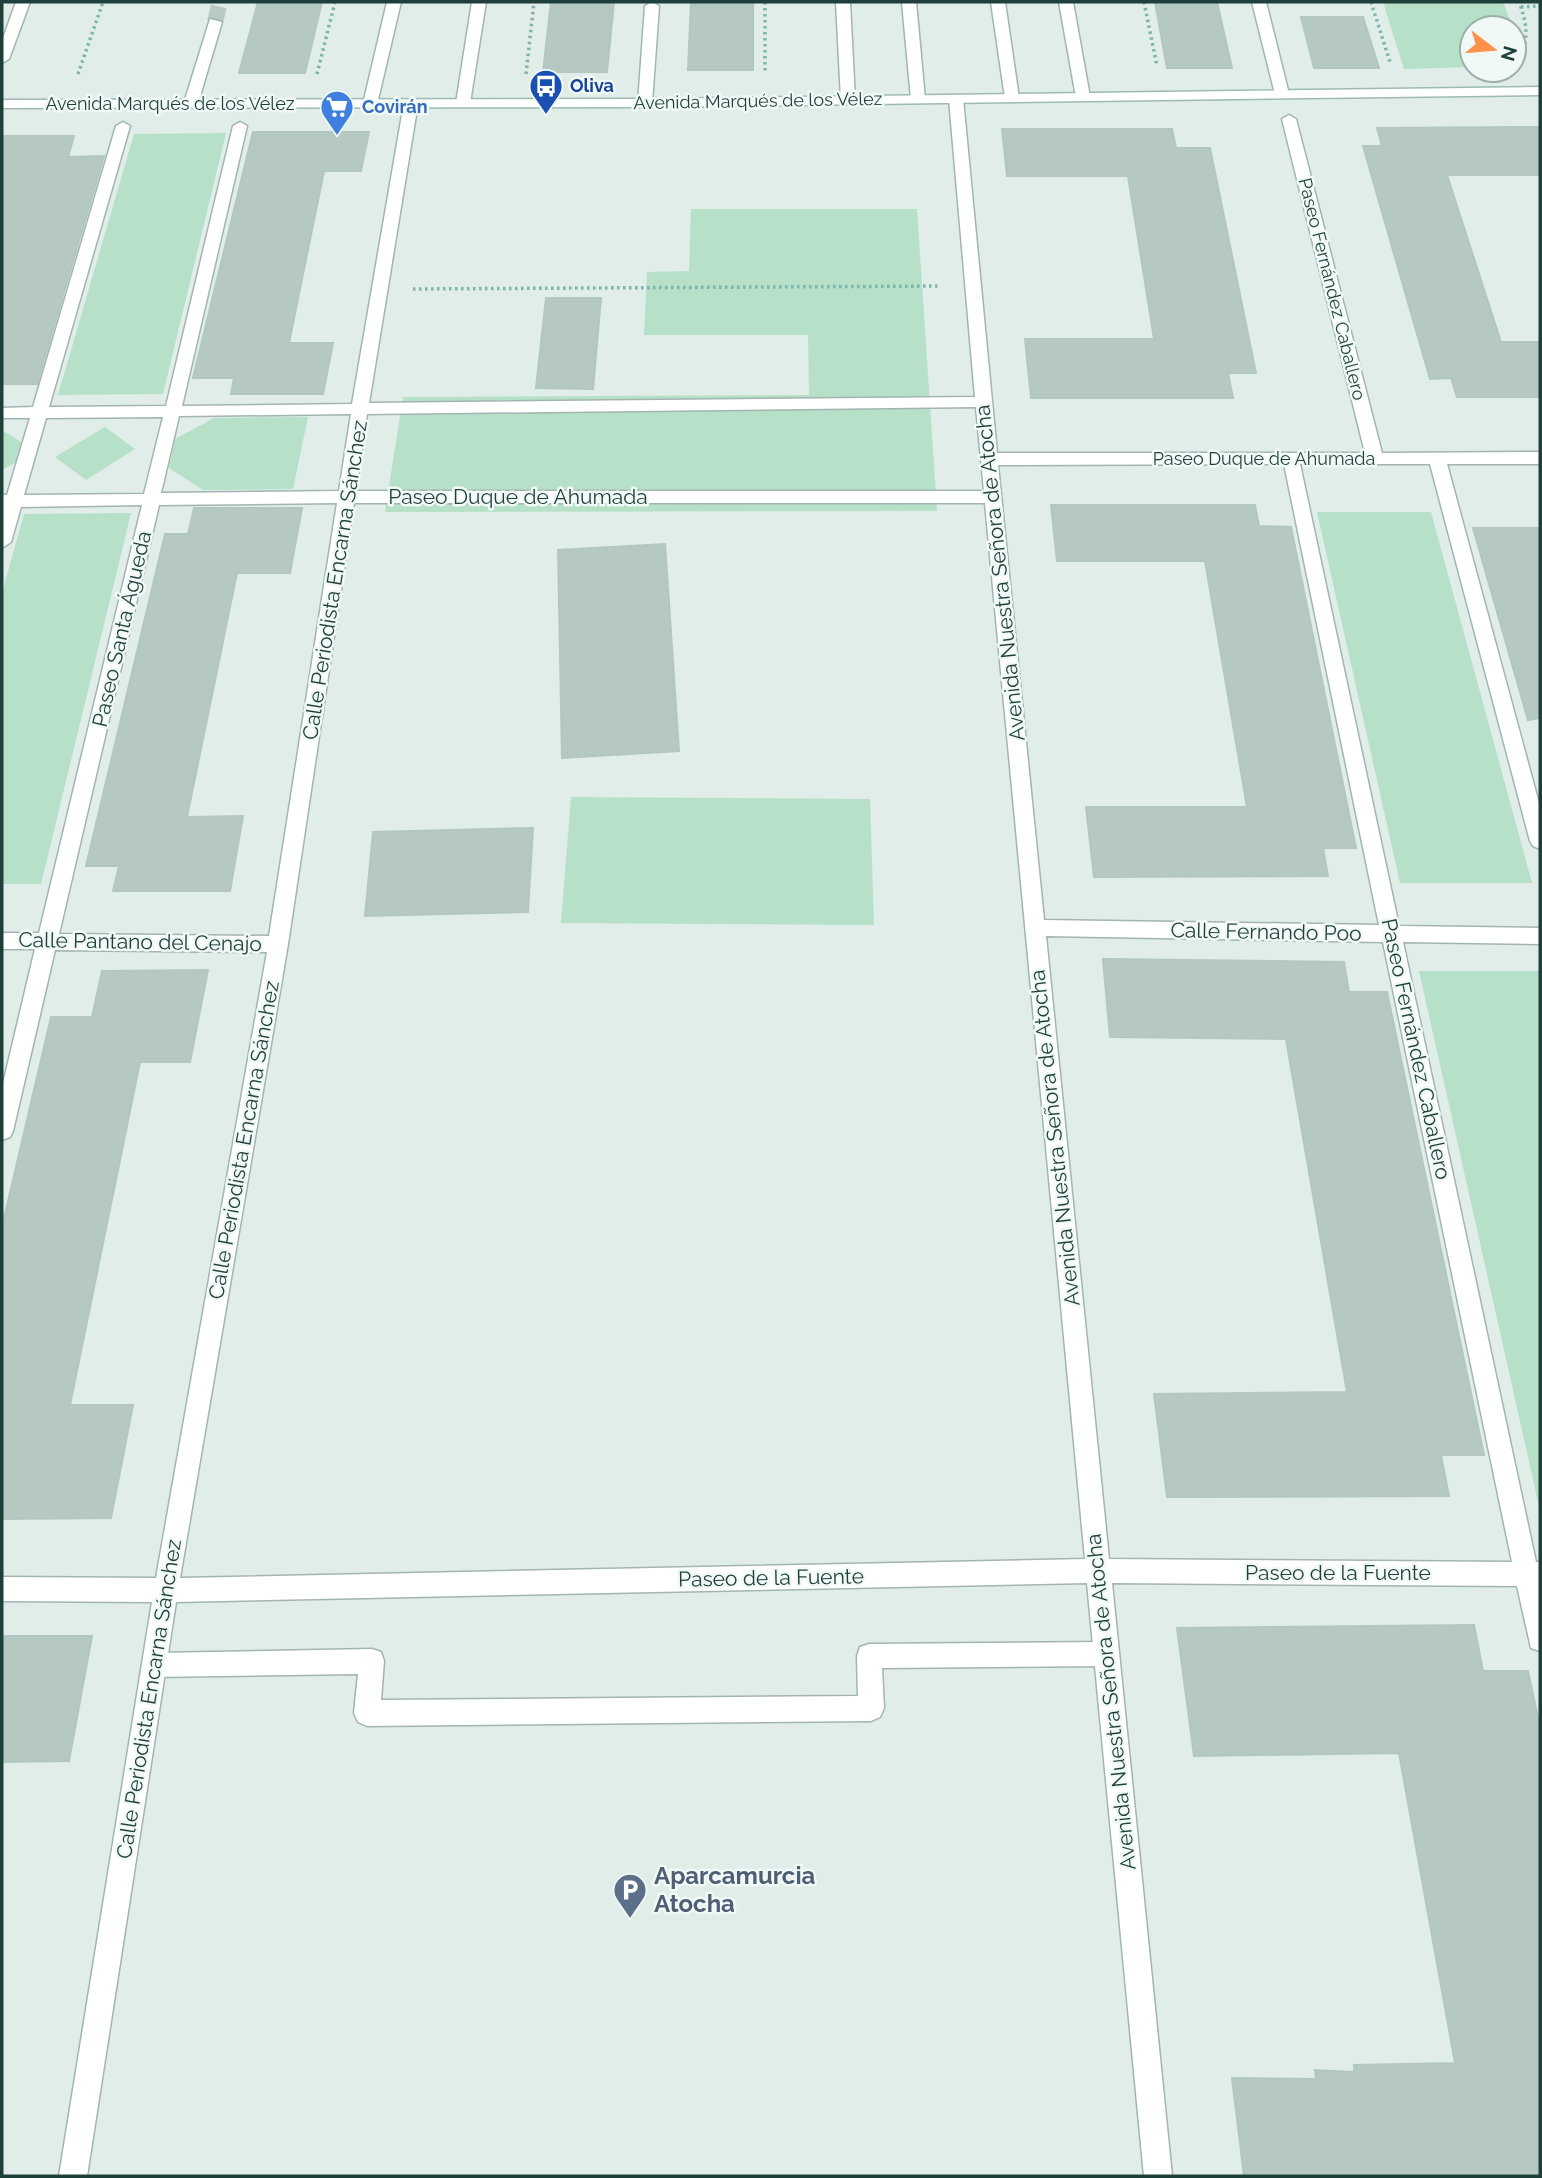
<svg xmlns="http://www.w3.org/2000/svg" width="1542" height="2178" font-family="Raleway,sans-serif">
<style>
.green{fill:#b6e0c8}
.building{fill:#b5c8c2;stroke:#b2c7c1;stroke-width:2}
.lines{fill:none;stroke-linecap:round;stroke-linejoin:round}
.street-tunnel{stroke:#b9cac6;stroke-width:16;stroke-dasharray:16 8;stroke-linecap:butt}
.lane-casing{stroke:#a2b5b1;stroke-width:3}
.street-casing{stroke:#a2b5b1;stroke-width:3}
.secondary-casing{stroke:#9dbab3;stroke-width:3}
.path{stroke:#7db4ab;stroke-width:3.5;stroke-dasharray:2.5 3.5;stroke-linecap:butt}
.lane{fill:#fff;fill-rule:evenodd}
.street{fill:#fff;fill-rule:evenodd}
.secondary{fill:#fff;fill-rule:evenodd}
.labels{text-anchor:middle;stroke-width:5;stroke-linejoin:round;paint-order:stroke}
.far-transit-label{font-size:18px;font-weight:bold;fill:#164399;stroke:#f1f9f6;text-anchor:start}
.far-street-label{font-size:18px;fill:#1f3f3b;stroke:#f1f9f6}
.far-shop-label{font-size:18px;font-weight:bold;fill:#366cbe;stroke:#f1f9f6;text-anchor:start}
.street-label{font-size:21px;fill:#1f3f3b;stroke:#f1f9f6}
.near-service-label{font-size:24px;font-weight:bold;fill:#4e5e75;stroke:#f1f9f6;text-anchor:start}
</style>
<rect width="100%" height="100%" fill="#e0ede9"/>
<g class="green">
<path d="M 1383,2 L 1503,2 L 1513,28 L 1472,28 L 1472,67 L 1404,69 Z"/>
<path d="M 226,133 L 163,394 L 58,395 L 134,134 Z"/>
<path d="M 691,209 L 917,209 L 937,511 L 385,512 L 403,397 L 809,395 L 808,335 L 644,335 L 647,272 L 689,271 Z"/>
<path d="M 308,417 L 293,489 L 203,490 L 169,468 L 175,439 L 214,418 Z"/>
<path d="M 105,427 L 135,449 L 86,480 L 55,457 Z"/>
<path d="M 2,430 L 23,443 L 18,461 L 2,470 Z"/>
<path d="M 1317,512 L 1431,512 L 1532,883 L 1400,883 Z"/>
<path d="M 131,513 L 41,884 L 2,884 L 2,593 L 24,514 Z"/>
<path d="M 571,797 L 870,799 L 874,925 L 561,923 Z"/>
<path d="M 1419,971 L 1540,971 L 1540,1506 L 1539,1506 Z"/>
</g>
<g class="building">
<path d="M 258,2 L 322,2 L 305,73 L 239,73 Z"/>
<path d="M 551,2 L 614,2 L 607,72 L 543,72 Z"/>
<path d="M 691,2 L 753,2 L 753,70 L 688,70 Z"/>
<path d="M 1155,2 L 1217,2 L 1232,68 L 1167,68 Z"/>
<path d="M 1301,17 L 1363,17 L 1379,68 L 1314,68 Z"/>
<path d="M 1540,127 L 1540,175 L 1447,175 L 1501,342 L 1540,342 L 1540,397 L 1457,397 L 1451,378 L 1430,379 L 1363,146 L 1382,146 L 1377,128 Z"/>
<path d="M 1002,129 L 1172,129 L 1176,148 L 1210,148 L 1256,373 L 1228,373 L 1233,398 L 1031,398 L 1025,339 L 1154,339 L 1128,176 L 1007,176 Z"/>
<path d="M 253,132 L 369,132 L 361,171 L 324,171 L 289,343 L 333,343 L 323,394 L 231,394 L 234,378 L 193,378 Z"/>
<path d="M 2,136 L 74,136 L 68,157 L 104,156 L 37,384 L 2,384 Z"/>
<path d="M 546,298 L 601,298 L 593,389 L 536,388 Z"/>
<path d="M 1051,505 L 1255,505 L 1259,526 L 1291,527 L 1356,848 L 1323,848 L 1328,876 L 1094,877 L 1086,807 L 1247,807 L 1205,561 L 1057,561 Z"/>
<path d="M 194,508 L 302,508 L 290,573 L 237,573 L 187,817 L 243,816 L 230,891 L 113,891 L 119,866 L 86,866 L 165,534 L 188,534 Z"/>
<path d="M 1473,528 L 1540,528 L 1540,718 L 1528,720 Z"/>
<path d="M 665,544 L 679,751 L 562,758 L 558,550 Z"/>
<path d="M 533,828 L 528,912 L 365,916 L 373,832 Z"/>
<path d="M 1103,959 L 1344,962 L 1349,992 L 1387,992 L 1484,1455 L 1441,1455 L 1449,1496 L 1167,1497 L 1154,1394 L 1347,1392 L 1286,1039 L 1110,1037 Z"/>
<path d="M 208,970 L 190,1062 L 140,1062 L 70,1405 L 133,1405 L 111,1518 L 2,1519 L 2,1227 L 51,1017 L 92,1017 L 102,971 Z"/>
<path d="M 1474,1625 L 1483,1671 L 1528,1671 L 1540,1727 L 1540,2176 L 1244,2176 L 1232,2078 L 1316,2079 L 1315,2070 L 1354,2072 L 1354,2065 L 1455,2063 L 1399,1753 L 1194,1756 L 1177,1628 Z"/>
<path d="M 2,1636 L 92,1636 L 69,1761 L 2,1762 Z"/>
</g>
<g class="lines">
<path class="street-tunnel" d="M 215,22 L 220,2"/>
<defs>
<g id="lane">
<path d="M 16,2 L 30,2 L 9,59 L 2,63 L 2,41 Z"/>
<path d="M 387,2 L 401,2 L 377,104 L 370,108 L 363,104 Z"/>
<path d="M 472,2 L 486,2 L 470,103 L 463,107 L 456,103 Z"/>
<path d="M 836,2 L 850,2 L 855,100 L 848,104 L 841,100 Z"/>
<path d="M 902,2 L 916,2 L 925,99 L 918,103 L 911,99 Z"/>
<path d="M 991,2 L 1005,2 L 1019,98 L 1012,102 L 1005,98 Z"/>
<path d="M 1059,2 L 1073,2 L 1090,97 L 1088,100 L 1076,97 Z"/>
<path d="M 1106,1642 L 1115,1645 L 1118,1654 L 1115,1663 L 1106,1666 L 882,1668 L 884,1708 L 880,1717 L 871,1721 L 367,1726 L 358,1722 L 354,1713 L 358,1674 L 154,1677 L 145,1674 L 142,1665 L 145,1656 L 154,1653 L 372,1649 L 381,1652 L 384,1661 L 381,1700 L 858,1696 L 857,1656 L 860,1647 L 869,1644 Z"/>
</g>
<g id="street">
<path d="M 652,2 L 659,6 L 652,103 L 645,107 L 638,103 L 645,6 Z"/>
<path d="M 1252,2 L 1266,2 L 1289,94 L 1287,97 L 1275,94 Z"/>
<path d="M 210,19 L 222,22 L 198,103 L 191,107 L 184,103 Z"/>
<path d="M 956,95 L 963,99 L 997,453 L 1365,453 L 1282,119 L 1289,115 L 1296,119 L 1382,453 L 1540,452 L 1540,464 L 1447,464 L 1540,807 L 1540,849 L 1533,846 L 1530,841 L 1430,464 L 1300,464 L 1399,926 L 1540,928 L 1540,944 L 1403,942 L 1536,1562 L 1540,1562 L 1540,1651 L 1531,1648 L 1517,1586 L 1112,1583 L 1172,2176 L 1144,2176 L 1087,1583 L 176,1602 L 87,2176 L 59,2176 L 152,1602 L 2,1601 L 2,1577 L 156,1578 L 267,952 L 55,950 L 13,1131 L 10,1137 L 2,1140 L 2,1088 L 35,949 L 2,949 L 2,933 L 39,933 L 142,505 L 21,507 L 11,542 L 2,548 L 2,495 L 7,495 L 30,418 L 2,418 L 2,408 L 33,407 L 116,126 L 123,122 L 130,126 L 49,407 L 166,406 L 233,126 L 240,122 L 247,126 L 182,406 L 352,404 L 404,103 L 411,99 L 418,103 L 369,403 L 975,397 L 949,99 ZM 976,407 L 984,491 L 356,491 L 367,414 ZM 351,414 L 339,491 L 161,493 L 179,416 ZM 163,417 L 144,494 L 24,495 L 46,418 ZM 1284,464 L 1379,925 L 1044,920 L 998,465 ZM 337,503 L 269,936 L 59,934 L 159,505 ZM 354,503 L 985,503 L 1085,1559 L 180,1578 L 288,944 ZM 1046,936 L 1383,942 L 1512,1562 L 1109,1559 Z"/>
</g>
<path id="secondary" d="M 1540,87 L 1540,95 L 645,107 L 2,108 L 2,100 L 645,99 Z"/>
</defs>
<use href="#lane" class="lane-casing"/>
<use href="#street" class="street-casing"/>
<use href="#secondary" class="secondary-casing"/>
<g class="path">
<path d="M 765,2 L 765,72"/>
<path d="M 1144,2 L 1157,66"/>
<path d="M 1371,2 L 1390,62"/>
<path d="M 1521,7 L 1540,6"/>
<path d="M 1517,60 C 1530,41 1527,23 1519,2"/>
<path d="M 78,74 L 103,2"/>
<path d="M 317,74 L 335,2"/>
<path d="M 526,74 L 534,2"/>
<path d="M 413,289 L 939,286"/>
</g>
<use href="#lane" class="lane"/>
<use href="#street" class="street"/>
<use href="#secondary" class="secondary"/>
</g>
<defs>
<symbol id="bus-pin" viewBox="-11 -11 22 30"><path d="M0 17L-7.5 6A9.5 9.5 0 1 1 7.5 6Z" fill="#1a4fb4" stroke="#f1f9f6"/><path d="M-5-6H5V4H4V6H2V4H-2V6H-4V4H-5ZM-3.5-4V0h7V-4ZM-3.5 1.2v1.5H-2V1.2ZM2 1.2v1.5H3.5V1.2Z" fill="#fff"/></symbol>
<symbol id="supermarket-pin" viewBox="-11 -11 22 30"><path d="M0 17L-7.5 6A9.5 9.5 0 1 1 7.5 6Z" fill="#3f7fe0" stroke="#f1f9f6"/><path d="M-6-5.5h2.5l.6 2H6L4.5 2H-2.5L-4.4-4H-6ZM-1.5 3.2a1.3 1.3 0 1 0 .1 0ZM3 3.2a1.3 1.3 0 1 0 .1 0Z" fill="#fff"/></symbol>
<symbol id="parking-pin" viewBox="-11 -11 22 30"><path d="M0 17L-7.5 6A9.5 9.5 0 1 1 7.5 6Z" fill="#5c6f8a" stroke="#f1f9f6"/><path d="M-3.5-5.5H1a3.5 3.5 0 0 1 0 7H-1V5.5H-3.5ZM-1-3.4V-.6H.8a1.4 1.4 0 0 0 0-2.8Z" fill="#fff"/></symbol>
</defs>
<g fill-rule="evenodd">
<use href="#bus-pin" x="527" y="67" width="38" height="52"/>
<use href="#supermarket-pin" x="318" y="88" width="38" height="52"/>
<use href="#parking-pin" x="611" y="1871" width="38" height="52"/>
</g>
<g class="labels">
<g class="far-transit-label">
<text x="570" y="92">Oliva</text>
</g>
<g class="far-street-label">
<text transform="translate(758 101) rotate(-1)" y="6">Avenida Marqués de los Vélez</text>
<text x="170" y="110">Avenida Marqués de los Vélez</text>
<text transform="translate(1332 289) rotate(76)" y="6">Paseo Fernández Caballero</text>
<text x="1264" y="465">Paseo Duque de Ahumada</text>
</g>
<g class="far-shop-label">
<text x="362" y="113">Covirán</text>
</g>
<g class="street-label">
<text x="518" y="504">Paseo Duque de Ahumada</text>
<text transform="translate(1000 573) rotate(-96)" y="7">Avenida Nuestra Señora de Atocha</text>
<text transform="translate(335 580) rotate(-81)" y="7">Calle Periodista Encarna Sánchez</text>
<text transform="translate(122 629) rotate(-77)" y="7">Paseo Santa Águeda</text>
<text transform="translate(1266 932) rotate(1)" y="7">Calle Fernando Poo</text>
<text transform="translate(140 942) rotate(1)" y="7">Calle Pantano del Cenajo</text>
<text transform="translate(1416 1049) rotate(78)" y="7">Paseo Fernández Caballero</text>
<text transform="translate(1055 1138) rotate(-96)" y="7">Avenida Nuestra Señora de Atocha</text>
<text transform="translate(244 1140) rotate(-80)" y="7">Calle Periodista Encarna Sánchez</text>
<text x="1338" y="1580">Paseo de la Fuente</text>
<text transform="translate(771 1578) rotate(-1)" y="7">Paseo de la Fuente</text>
<text transform="translate(149 1699) rotate(-81)" y="7">Calle Periodista Encarna Sánchez</text>
<text transform="translate(1111 1702) rotate(-96)" y="7">Avenida Nuestra Señora de Atocha</text>
</g>
<g class="near-service-label">
<text x="654" y="1884">Aparcamurcia<tspan x="654" dy="28">Atocha</tspan></text>
</g>
</g>
<rect width="1542" height="2178" fill="none" stroke="#1f3f3b" stroke-width="7"/>
<g transform="translate(1493 49) rotate(106)"><circle r="33" fill="#f1f9f6" stroke="#9dafab" stroke-width="2"/>
<path d="M0-5L12 26L0 18L-12 26Z" fill="#ff924b"/>
<text y="-10" font-size="19" font-weight="bold" text-anchor="middle" fill="#1f3f3b">N</text>
</g>
</svg>
